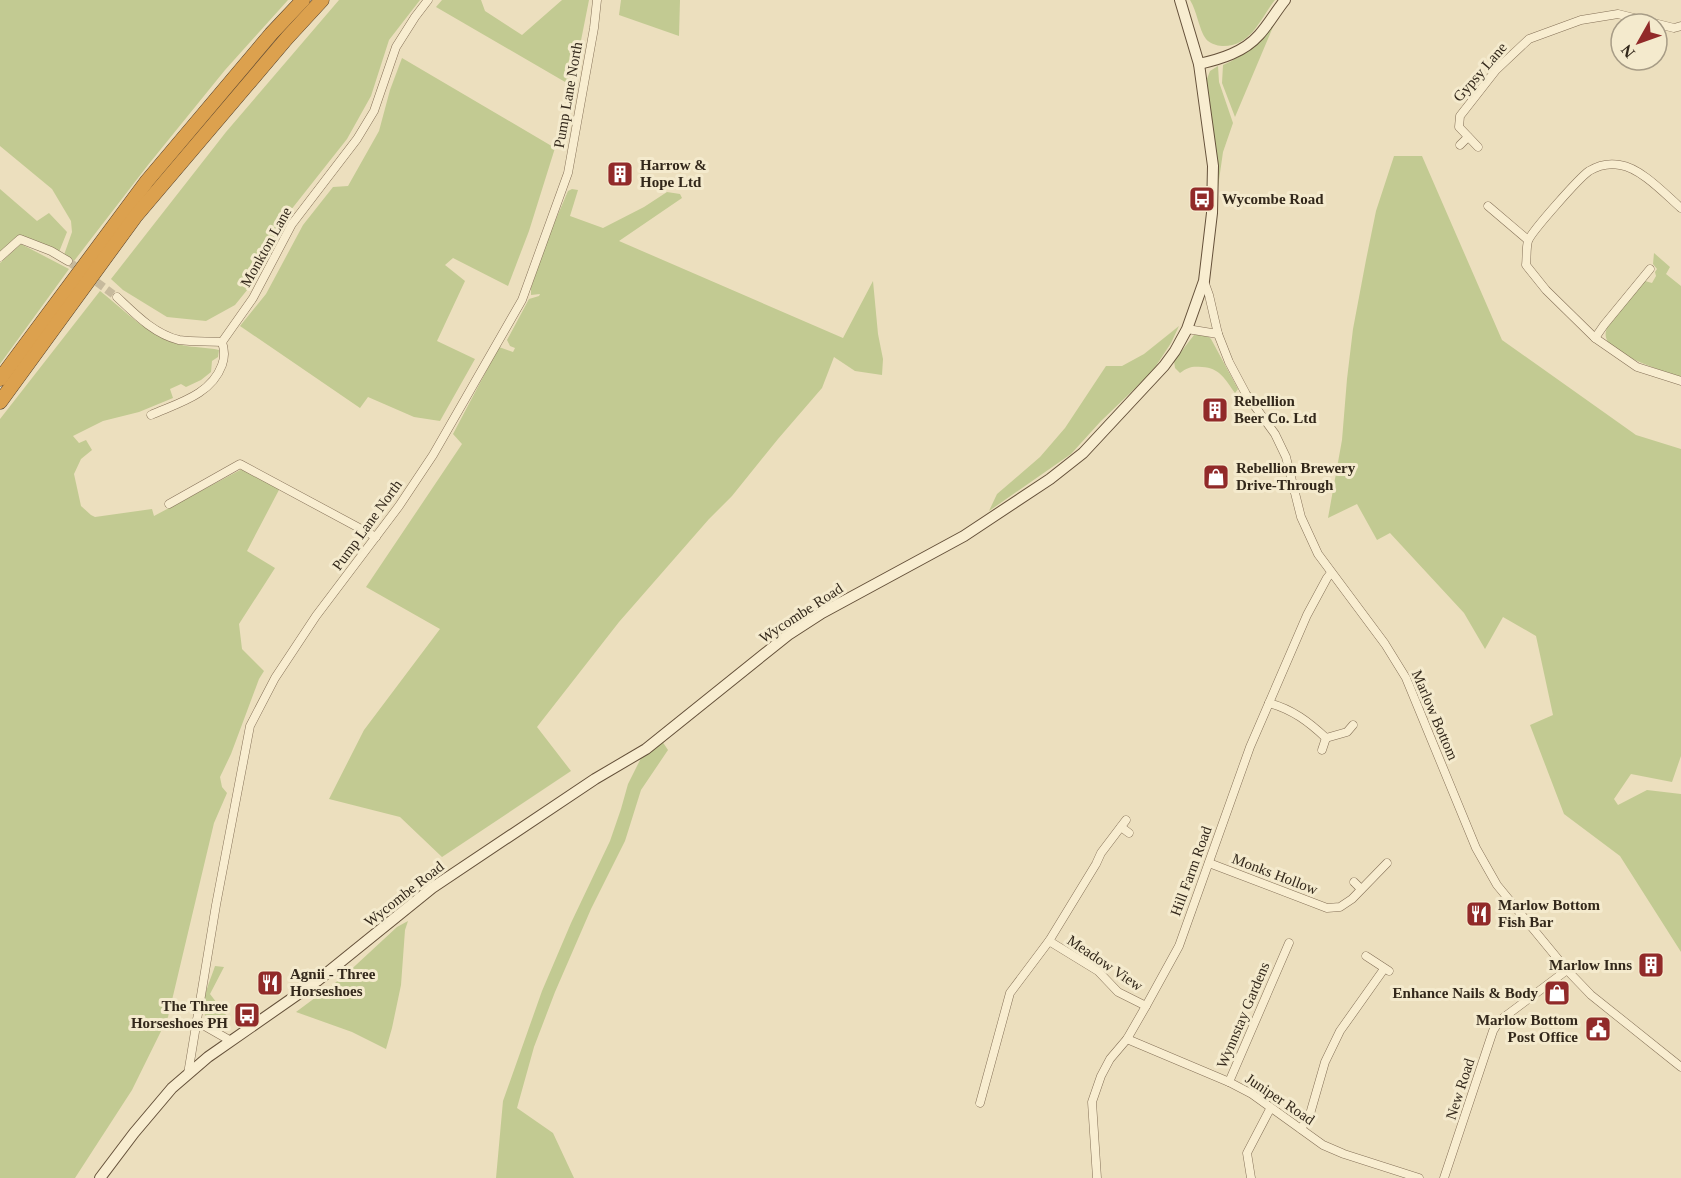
<svg xmlns="http://www.w3.org/2000/svg" width="1681" height="1178" font-family="Georgia,serif">
<style>
.green{fill:#c2ca92}
.lines{fill:none;stroke-linecap:round;stroke-linejoin:round}
.street-tunnel{stroke:#c7ba9d;stroke-width:8;stroke-dasharray:8 4;stroke-linecap:butt}
.street-casing{stroke:#847057;stroke-width:9}
.secondary-casing{stroke:#65513a;stroke-width:12}
.highway-casing{stroke:#513e2c;stroke-width:15}
.street{stroke:#f8edd0;stroke-width:8}
.secondary{stroke:#f8edd0;stroke-width:10}
.highway{stroke:#dca14e;stroke-width:14}
.labels{text-anchor:middle;stroke-width:6;stroke-linejoin:round;paint-order:stroke}
.street-label{font-size:15px;fill:#33281b;stroke:#f4eacd}
.poi-label{font-size:15px;font-weight:bold;fill:#33281b;stroke:#f4eacd;text-anchor:start}
</style>
<rect width="100%" height="100%" fill="#ecdfbe"/>
<g class="green">
<path d="M 0,0 L 288,0 L 225,70 L 148,165 L 74,261 L 64,255 L 72,232 L 71,221 L 52,189 L 0,146 Z"/>
<path d="M 339,0 L 420,0 L 389,40 L 371,96 L 347,139 L 283,220 L 256,279 L 235,305 L 206,321 L 167,317 L 123,290 L 111,279 L 226,132 Z"/>
<path d="M 442,0 L 481,0 L 485,11 L 522,35 L 562,0 L 589,0 L 572,86 L 436,7 Z"/>
<path d="M 621,0 L 680,0 L 679,36 L 619,15 Z"/>
<path d="M 1190,0 L 1275,0 C 1260,19 1251,47 1222,46 C 1217,46 1209,43 1206,39 C 1199,30 1197,11 1190,0 Z"/>
<path d="M 1275,22 L 1235,117 L 1222,83 L 1223,65 C 1246,55 1259,42 1275,22 Z"/>
<path d="M 402,58 L 555,148 L 529,231 L 508,286 L 453,258 L 445,265 L 465,281 L 437,341 L 475,359 L 440,421 L 414,417 L 368,397 L 360,408 L 240,326 L 266,294 L 303,225 L 333,187 L 348,186 L 379,131 L 390,90 Z"/>
<path d="M 1218,66 L 1219,82 L 1233,123 L 1223,152 L 1218,187 L 1205,84 L 1210,71 Z"/>
<path d="M 1394,156 L 1422,156 L 1502,340 L 1636,435 L 1681,449 L 1681,756 L 1672,782 L 1631,774 L 1614,799 L 1618,805 L 1647,790 L 1681,794 L 1681,952 L 1620,856 L 1564,814 L 1530,725 L 1553,715 L 1536,636 L 1503,617 L 1485,649 L 1464,613 L 1390,533 L 1377,540 L 1357,504 L 1328,518 L 1342,440 L 1347,379 L 1353,329 L 1366,260 L 1376,211 Z"/>
<path d="M 0,189 L 37,221 L 49,213 L 67,232 L 59,252 L 18,236 L 0,252 Z"/>
<path d="M 572,189 L 578,190 L 570,216 L 603,228 L 644,207 L 667,192 L 680,194 L 682,198 L 619,241 L 843,338 L 873,281 L 878,334 L 883,359 L 882,375 L 855,371 L 834,357 L 822,388 L 778,439 L 732,496 L 709,519 L 619,622 L 537,727 L 571,771 L 442,857 L 400,817 L 329,799 L 364,730 L 440,629 L 366,587 L 462,444 L 453,434 L 499,347 L 513,352 L 515,348 L 510,346 L 507,340 L 529,299 L 539,296 L 540,294 L 531,295 L 531,288 L 547,240 L 568,191 Z"/>
<path d="M 21,244 L 69,269 L 0,364 L 0,263 Z"/>
<path d="M 1654,253 L 1670,267 L 1666,274 L 1681,286 L 1681,377 C 1665,372 1617,356 1608,342 C 1605,337 1605,333 1607,328 L 1642,283 L 1645,281 L 1652,283 L 1656,276 L 1655,272 L 1657,269 L 1653,264 Z"/>
<path d="M 100,291 C 123,309 153,340 182,345 C 194,348 207,347 219,350 L 218,357 L 212,361 L 211,372 L 201,380 L 186,387 L 181,384 L 170,389 L 173,398 L 139,412 L 103,421 L 73,436 L 79,443 L 86,440 L 92,450 L 81,459 L 74,474 L 81,506 L 91,515 L 95,517 L 152,509 L 154,516 L 242,469 L 281,486 L 247,551 L 275,568 L 239,624 L 242,649 L 264,671 L 259,679 L 231,754 L 220,777 L 222,787 L 227,793 L 214,823 L 168,1017 L 132,1090 L 75,1178 L 0,1178 L 0,419 Z"/>
<path d="M 1179,326 L 1171,343 L 1152,372 L 1101,421 L 1071,454 L 989,511 L 997,494 L 1040,457 L 1065,428 L 1106,366 L 1122,366 L 1144,354 Z"/>
<path d="M 1200,334 L 1208,336 L 1211,339 L 1238,389 L 1235,393 C 1225,379 1220,368 1202,367 C 1192,366 1188,367 1180,373 L 1175,368 L 1174,361 L 1194,335 Z"/>
<path d="M 662,741 L 668,750 L 641,790 L 625,841 L 591,909 L 555,992 L 534,1047 L 517,1108 L 553,1133 L 574,1178 L 496,1178 L 503,1101 L 542,991 L 571,923 L 610,841 L 621,809 L 628,784 L 641,758 Z"/>
<path d="M 408,921 L 405,930 L 401,985 L 392,1028 L 386,1049 L 352,1032 L 296,1012 L 343,977 L 397,927 Z"/>
<path d="M 215,966 L 224,967 L 210,994 L 226,1015 L 217,1023 L 208,1021 C 197,1006 210,982 215,966 Z"/>
</g>
<g class="lines">
<path class="street-tunnel" d="M 68,261 L 117,297"/>
<defs>
<g id="street">
<path d="M 1460,145 L 1468,137"/>
<path d="M 1478,147 L 1459,127 L 1460,116 L 1496,70 L 1529,39 L 1581,20 L 1618,14 L 1674,28 L 1681,26"/>
<path d="M 1488,206 L 1528,240"/>
<path d="M 1681,208 C 1665,194 1641,168 1620,165 C 1610,163 1599,165 1589,171 C 1579,178 1531,232 1528,241 C 1526,248 1527,257 1526,265 L 1546,290 L 1595,338 L 1637,367 L 1681,381"/>
<path d="M 0,257 L 20,239 L 51,251 L 68,261"/>
<path d="M 1204,281 L 1209,295 L 1218,334 L 1229,362 L 1246,394 L 1275,434 L 1286,457 L 1301,517 L 1318,554 L 1385,644 L 1406,678 L 1476,848 L 1497,885 L 1567,970 L 1591,995 L 1681,1067"/>
<path d="M 117,297 C 135,314 154,334 179,340 C 193,342 209,341 222,342"/>
<path d="M 1187,329 L 1218,334"/>
<path d="M 1595,338 L 1604,325 L 1650,269"/>
<path d="M 222,342 L 253,298 L 292,224 L 357,139 L 374,111 L 396,47 L 415,17 L 428,0"/>
<path d="M 151,415 C 178,403 211,395 222,365 C 225,357 225,351 222,342"/>
<path d="M 169,504 L 240,464 L 376,537"/>
<path d="M 1269,703 C 1292,709 1309,722 1326,738"/>
<path d="M 1322,750 L 1326,738 L 1347,732 L 1353,725"/>
<path d="M 1121,827 L 1129,833"/>
<path d="M 1209,863 L 1327,908 L 1340,907 L 1352,899 L 1387,863"/>
<path d="M 1354,882 L 1361,889"/>
<path d="M 1049,941 L 1098,971 L 1118,992 L 1146,1006"/>
<path d="M 1366,956 L 1389,971"/>
<path d="M 196,1021 L 231,1041"/>
<path d="M 1127,1039 L 1229,1082 L 1252,1094 L 1323,1145 L 1344,1154 L 1419,1178"/>
<path d="M 188,1074 L 216,905 L 250,726 L 275,678 L 316,616 L 399,506 L 433,455 L 522,300 L 568,173 L 594,28 L 597,0"/>
<path d="M 1229,1082 L 1289,943"/>
<path d="M 980,1103 L 1010,993 L 1049,941 L 1096,864 L 1101,853 L 1126,820"/>
<path d="M 1301,1129 L 1310,1114 L 1325,1062 L 1340,1031 L 1384,969"/>
<path d="M 1097,1178 L 1092,1102 L 1101,1076 L 1110,1059 L 1127,1039 L 1146,1006 L 1179,946 L 1250,747 L 1307,615 L 1327,578 L 1331,573"/>
<path d="M 1251,1178 L 1247,1153 L 1270,1109"/>
<path d="M 1444,1178 L 1493,1031 L 1499,1021 L 1567,970"/>
</g>
<g id="secondary">
<path d="M 1199,64 C 1221,59 1244,52 1259,35 C 1269,24 1276,11 1285,0"/>
<path d="M 100,1178 L 134,1133 L 172,1088 L 208,1057 L 317,981 L 432,888 L 595,779 L 646,749 L 788,635 L 822,613 L 964,536 L 1050,479 L 1083,453 L 1164,366 L 1175,351 L 1187,329 L 1204,281 L 1212,213 L 1213,166 L 1199,64 L 1180,0"/>
</g>
<g id="highway">
<path d="M 0,379 L 147,181 L 271,34 L 303,0"/>
<path d="M 0,402 L 135,217 L 287,38 L 322,0"/>
</g>
</defs>
<use href="#street" class="street-casing"/>
<use href="#secondary" class="secondary-casing"/>
<use href="#highway" class="highway-casing"/>
<use href="#street" class="street"/>
<use href="#secondary" class="secondary"/>
<use href="#highway" class="highway"/>
</g>
<defs>
<symbol id="building-square" viewBox="-11 -11 22 22"><rect x="-9" y="-9" width="18" height="18" rx="4" fill="#912a29" stroke="#f4eacd"/><path d="M-4-6H4V6H1V3H-1V6H-4ZM-2.5-4.3h1.7v1.8h-1.7ZM.8-4.3h1.7v1.8H.8ZM-2.5-1h1.7V.8h-1.7ZM.8-1h1.7V.8H.8Z" fill="#fff"/></symbol>
<symbol id="bus-square" viewBox="-11 -11 22 22"><rect x="-9" y="-9" width="18" height="18" rx="4" fill="#912a29" stroke="#f4eacd"/><path d="M-5-6H5V4H4V6H2V4H-2V6H-4V4H-5ZM-3.5-4V0h7V-4ZM-3.5 1.2v1.5H-2V1.2ZM2 1.2v1.5H3.5V1.2Z" fill="#fff"/></symbol>
<symbol id="shop-square" viewBox="-11 -11 22 22"><rect x="-9" y="-9" width="18" height="18" rx="4" fill="#912a29" stroke="#f4eacd"/><path d="M-5-2.5h2.3a2.7 3.5 0 0 1 5.4 0H5L5.5 6h-11ZM-1.5-2.5h3a1.5 2.3 0 0 0-3 0Z" fill="#fff"/></symbol>
<symbol id="restaurant-square" viewBox="-11 -11 22 22"><rect x="-9" y="-9" width="18" height="18" rx="4" fill="#912a29" stroke="#f4eacd"/><path d="M-5-6h1v4h1v-4h1v4h1v-4h1v5L-1.5 .5V6h-2V.5L-5-1ZM5-6V6H3V1.5H1.5Q1.5-4 5-6Z" fill="#fff"/></symbol>
<symbol id="civic-square" viewBox="-11 -11 22 22"><rect x="-9" y="-9" width="18" height="18" rx="4" fill="#912a29" stroke="#f4eacd"/><path d="M-.6-6.5H3V-4.5H.6V-3L4-1V1h2V6H-6V1h2V-1L-.6-3ZM-1.2 2.5V6h2.4V2.5Z" fill="#fff"/></symbol>
</defs>
<g fill-rule="evenodd">
<use href="#building-square" x="605" y="159" width="30" height="30"/>
<use href="#bus-square" x="1187" y="184" width="30" height="30"/>
<use href="#building-square" x="1200" y="395" width="30" height="30"/>
<use href="#shop-square" x="1201" y="462" width="30" height="30"/>
<use href="#restaurant-square" x="1464" y="899" width="30" height="30"/>
<use href="#building-square" x="1636" y="950" width="30" height="30"/>
<use href="#restaurant-square" x="255" y="968" width="30" height="30"/>
<use href="#shop-square" x="1542" y="978" width="30" height="30"/>
<use href="#bus-square" x="232" y="1000" width="30" height="30"/>
<use href="#civic-square" x="1583" y="1014" width="30" height="30"/>
</g>
<g class="labels">
<g class="street-label">
<text transform="translate(1480 72) rotate(-49)" y="5">Gypsy Lane</text>
<text transform="translate(568 95) rotate(-80)" y="5">Pump Lane North</text>
<text transform="translate(266 247) rotate(-61)" y="5">Monkton Lane</text>
<text transform="translate(367 525) rotate(-54)" y="5">Pump Lane North</text>
<text transform="translate(801 613) rotate(-33)" y="5">Wycombe Road</text>
<text transform="translate(1435 715) rotate(67)" y="5">Marlow Bottom</text>
<text transform="translate(1191 871) rotate(-70)" y="5">Hill Farm Road</text>
<text transform="translate(1275 874) rotate(21)" y="5">Monks Hollow</text>
<text transform="translate(404 894) rotate(-38)" y="5">Wycombe Road</text>
<text transform="translate(1105 963) rotate(34)" y="5">Meadow View</text>
<text transform="translate(1243 1015) rotate(-67)" y="5">Wynnstay Gardens</text>
<text transform="translate(1460 1089) rotate(-72)" y="5">New Road</text>
<text transform="translate(1280 1099) rotate(34)" y="5">Juniper Road</text>
</g>
<g class="poi-label">
<text x="640" y="170">Harrow &amp;<tspan x="640" dy="17">Hope Ltd</tspan></text>
<text x="1222" y="204">Wycombe Road</text>
<text x="1234" y="406">Rebellion<tspan x="1234" dy="17">Beer Co. Ltd</tspan></text>
<text x="1236" y="473">Rebellion Brewery<tspan x="1236" dy="17">Drive-Through</tspan></text>
<text x="1498" y="910">Marlow Bottom<tspan x="1498" dy="17">Fish Bar</tspan></text>
<text x="1632" y="970" text-anchor="end">Marlow Inns</text>
<text x="290" y="979">Agnii - Three<tspan x="290" dy="17">Horseshoes</tspan></text>
<text x="1538" y="998" text-anchor="end">Enhance Nails &amp; Body</text>
<text x="228" y="1011" text-anchor="end">The Three<tspan x="228" dy="17">Horseshoes PH</tspan></text>
<text x="1578" y="1025" text-anchor="end">Marlow Bottom<tspan x="1578" dy="17">Post Office</tspan></text>
</g>
</g>
<g transform="translate(1639 42) rotate(230)"><circle r="28" fill="#f4eacd" stroke="#a79c86" stroke-width="1.5"/>
<path d="M0-4.5L10 22L0 15L-10 22Z" fill="#912a29"/>
<text y="-9" font-size="16" font-weight="bold" text-anchor="middle" fill="#33281b">N</text>
</g>
</svg>
